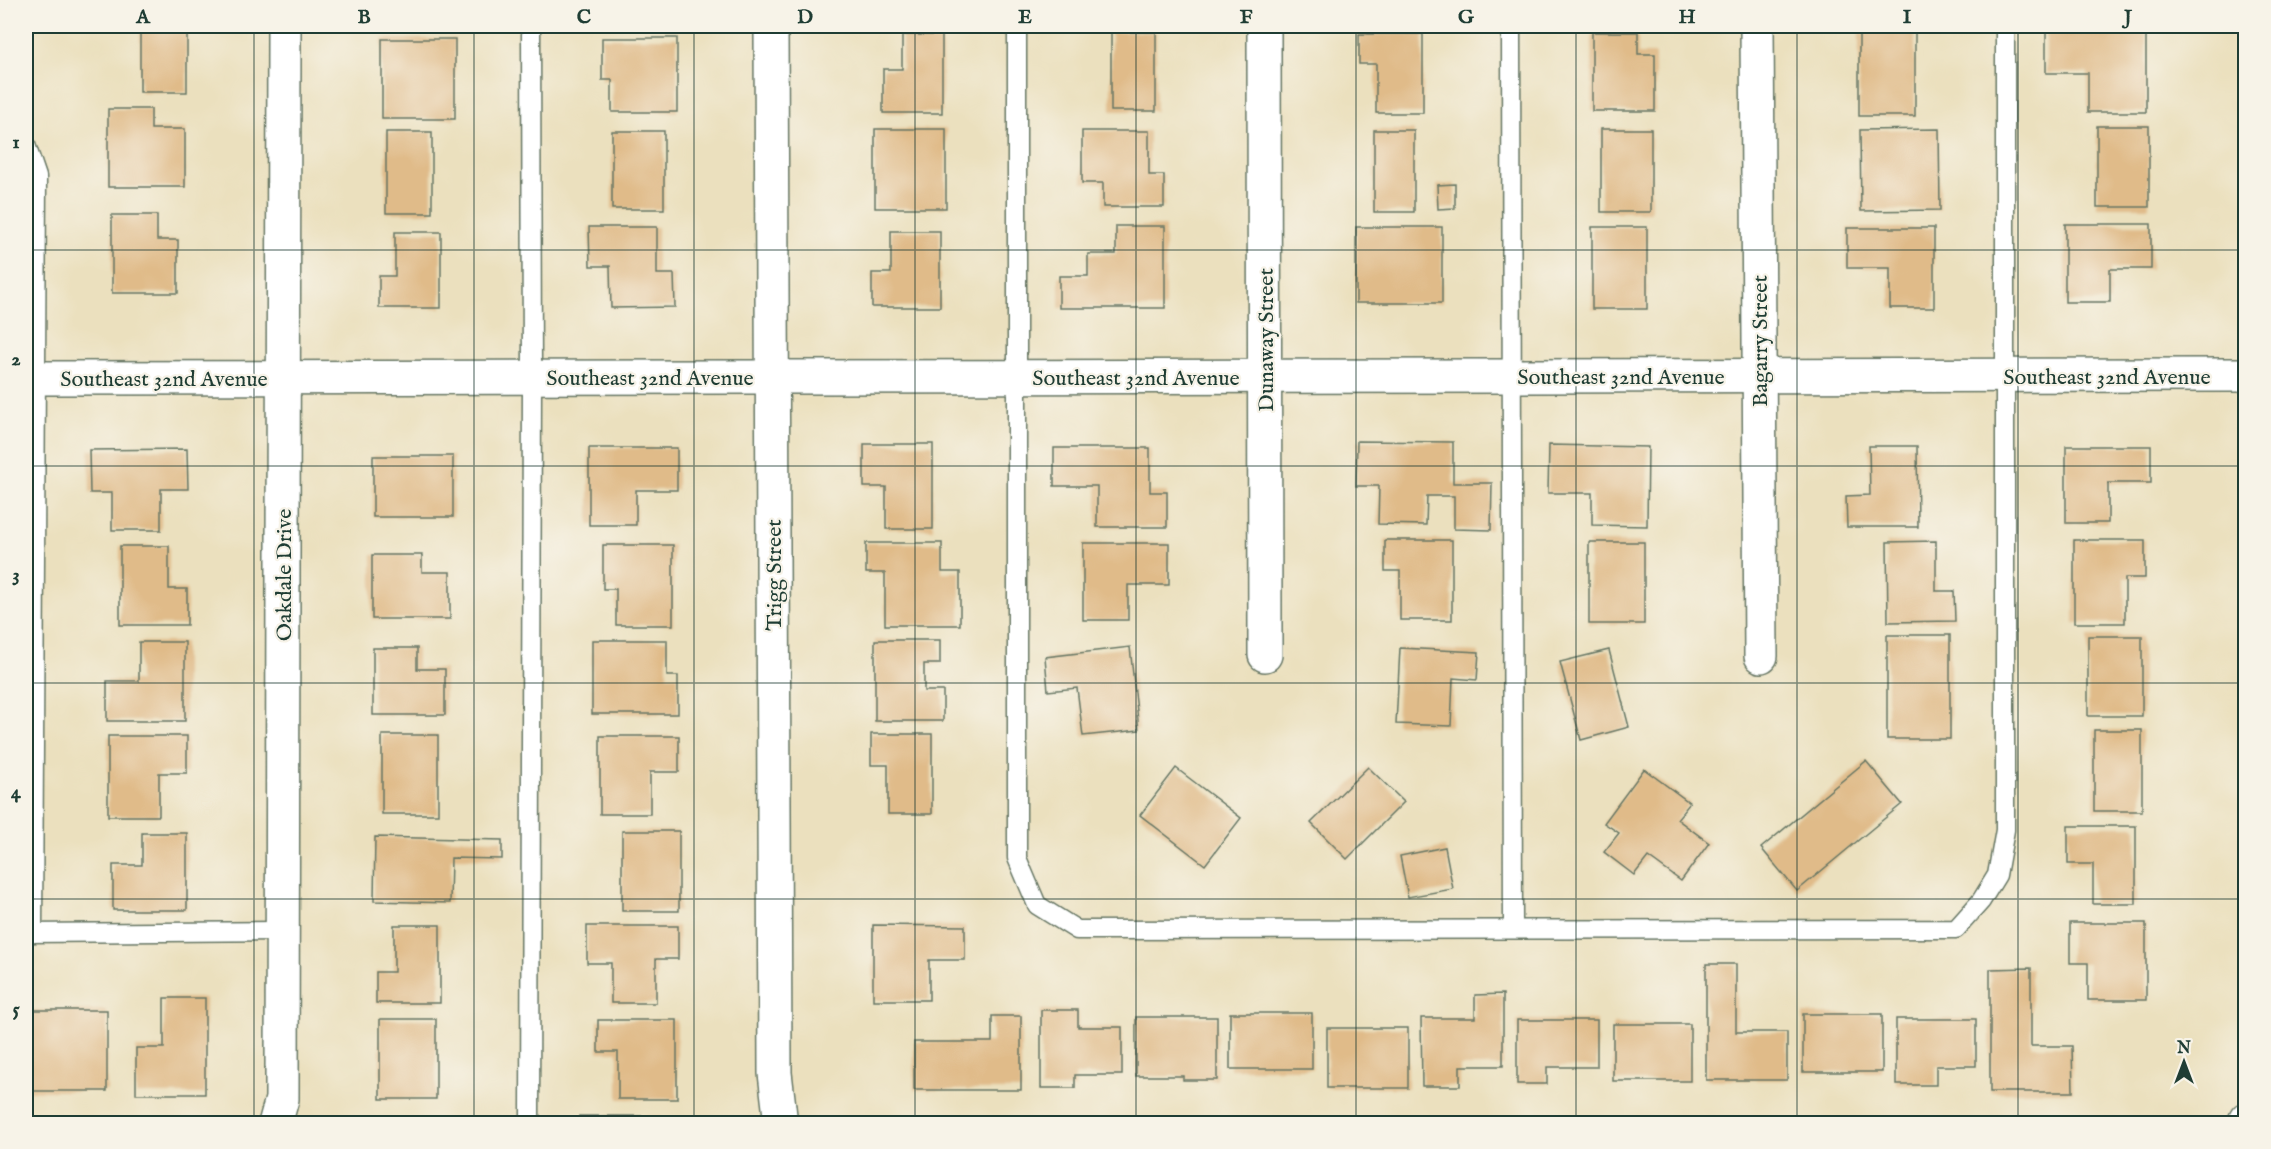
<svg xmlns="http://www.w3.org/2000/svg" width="2271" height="1149" font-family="'IM FELL English',serif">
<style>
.building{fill:#e0bb89}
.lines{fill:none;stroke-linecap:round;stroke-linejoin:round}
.lane-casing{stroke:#667664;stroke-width:21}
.street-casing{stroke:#667664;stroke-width:36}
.lane{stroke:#fff;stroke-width:18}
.street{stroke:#fff;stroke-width:33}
.grid{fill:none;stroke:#1f3d34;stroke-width:1.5;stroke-opacity:0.55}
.labels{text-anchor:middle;stroke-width:4.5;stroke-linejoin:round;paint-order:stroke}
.street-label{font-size:22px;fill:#1f3d34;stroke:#f7f3e8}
.neatline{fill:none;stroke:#1f3d34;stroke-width:2}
.grid-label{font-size:20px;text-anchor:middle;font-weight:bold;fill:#1f3d34}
</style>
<rect width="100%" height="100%" fill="#f7f3e8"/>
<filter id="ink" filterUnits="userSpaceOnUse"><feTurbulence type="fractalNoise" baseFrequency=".0167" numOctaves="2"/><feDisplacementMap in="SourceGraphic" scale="12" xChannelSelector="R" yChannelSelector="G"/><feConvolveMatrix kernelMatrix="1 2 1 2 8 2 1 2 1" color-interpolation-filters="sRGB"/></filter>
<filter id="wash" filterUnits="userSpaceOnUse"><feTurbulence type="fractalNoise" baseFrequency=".008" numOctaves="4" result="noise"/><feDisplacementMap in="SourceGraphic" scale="24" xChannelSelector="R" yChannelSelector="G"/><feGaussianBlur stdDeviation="1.35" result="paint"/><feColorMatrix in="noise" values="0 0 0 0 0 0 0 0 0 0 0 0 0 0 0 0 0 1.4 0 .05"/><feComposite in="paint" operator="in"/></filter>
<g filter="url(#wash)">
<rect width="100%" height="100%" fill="#ebe0be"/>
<g id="blocks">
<g class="building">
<rect x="140" y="26" width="47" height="66"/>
<path d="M 2046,30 L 2146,30 L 2146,112 L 2088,112 L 2088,73 L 2046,73 Z"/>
<rect x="1111" y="32" width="45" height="79"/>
<path d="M 1592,32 L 1638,32 L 1638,54 L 1655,54 L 1655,111 L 1592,111 Z"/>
<rect x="1859" y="32" width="56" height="84"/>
<path d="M 1359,34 L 1423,34 L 1423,113 L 1376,113 L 1376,64 L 1359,64 Z"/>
<path d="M 902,35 L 942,35 L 942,113 L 883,113 L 883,69 L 902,69 Z"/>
<path d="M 602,38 L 677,38 L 677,112 L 612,112 L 612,80 L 602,80 Z"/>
<rect x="382" y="39" width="73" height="80"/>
<path d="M 108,109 L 151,109 L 151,129 L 185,129 L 185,187 L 108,187 Z"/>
<rect x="2097" y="126" width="52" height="81"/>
<rect x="875" y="129" width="71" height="79"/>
<rect x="1601" y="129" width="50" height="83"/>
<path d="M 1939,129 L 1940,210 L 1861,211 L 1860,130 Z"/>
<rect x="1374" y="130" width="40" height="82"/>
<rect x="612" y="131" width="52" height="78"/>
<path d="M 1082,131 L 1149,131 L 1149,175 L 1164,175 L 1164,207 L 1103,207 L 1103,183 L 1082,183 Z"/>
<rect x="386" y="132" width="46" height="81"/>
<path d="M 1455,184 L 1455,208 L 1438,209 L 1437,185 Z"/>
<path d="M 112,215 L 157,215 L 157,240 L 178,240 L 178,293 L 112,293 Z"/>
<path d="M 2065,224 L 2151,224 L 2151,269 L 2110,269 L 2110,302 L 2065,302 Z"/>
<path d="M 1116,226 L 1165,226 L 1165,308 L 1059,308 L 1059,276 L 1088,276 L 1088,254 L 1116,254 Z"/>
<path d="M 589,227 L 657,227 L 657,274 L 674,274 L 675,307 L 611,308 L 610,266 L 590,266 Z"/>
<rect x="1356" y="227" width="86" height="76"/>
<rect x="1592" y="227" width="55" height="82"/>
<path d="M 1847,228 L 1934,228 L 1934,308 L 1890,308 L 1890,268 L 1847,268 Z"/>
<path d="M 891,231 L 940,231 L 940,307 L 872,307 L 872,273 L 891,273 Z"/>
<path d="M 395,232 L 441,232 L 441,308 L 379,308 L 379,276 L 395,276 Z"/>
<path d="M 1357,441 L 1453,442 L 1453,483 L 1492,483 L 1491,530 L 1454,529 L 1454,496 L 1427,496 L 1426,525 L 1378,524 L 1379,486 L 1356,486 Z"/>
<path d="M 864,444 L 933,444 L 933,529 L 886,529 L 886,487 L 864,487 Z"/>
<path d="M 1549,445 L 1648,447 L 1647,526 L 1592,525 L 1592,493 L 1548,493 Z"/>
<path d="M 1869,446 L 1917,446 L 1918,527 L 1847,527 L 1846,496 L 1870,495 Z"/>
<path d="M 2066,446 L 2151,446 L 2151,483 L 2108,483 L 2108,523 L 2066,523 Z"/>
<path d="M 589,448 L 677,448 L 677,490 L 636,490 L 636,525 L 589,525 Z"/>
<path d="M 1054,448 L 1150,448 L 1150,492 L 1167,492 L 1167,527 L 1097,527 L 1097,486 L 1054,486 Z"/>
<path d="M 187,449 L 188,489 L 161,489 L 161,530 L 112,530 L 112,493 L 90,493 L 89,450 Z"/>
<rect x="373" y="456" width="80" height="61"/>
<path d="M 1385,540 L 1452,540 L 1452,620 L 1400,620 L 1400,571 L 1385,571 Z"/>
<path d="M 2074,540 L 2145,540 L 2145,578 L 2125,578 L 2125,623 L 2074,623 Z"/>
<path d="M 1936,541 L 1936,591 L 1954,591 L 1955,621 L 1888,622 L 1887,542 Z"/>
<rect x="1589" y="542" width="55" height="82"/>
<path d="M 866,543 L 942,543 L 942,572 L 960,572 L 960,625 L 885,625 L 885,573 L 866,573 Z"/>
<path d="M 1083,543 L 1169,543 L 1169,585 L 1128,585 L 1128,620 L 1083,620 Z"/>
<path d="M 603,545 L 673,545 L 673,625 L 616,625 L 616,589 L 603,589 Z"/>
<path d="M 120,546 L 169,546 L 169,589 L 187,589 L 187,625 L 120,625 Z"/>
<path d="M 372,555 L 422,555 L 422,572 L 450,572 L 450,619 L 372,619 Z"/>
<rect x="1887" y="635" width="63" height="104"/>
<rect x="2088" y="636" width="54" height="80"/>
<path d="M 592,640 L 667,640 L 667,676 L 678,676 L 678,714 L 592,714 Z"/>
<path d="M 875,640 L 940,640 L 940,664 L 924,664 L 924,691 L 943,691 L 943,721 L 875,721 Z"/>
<path d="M 139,642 L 185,642 L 185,721 L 107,721 L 107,681 L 139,681 Z"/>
<path d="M 1130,647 L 1139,730 L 1083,736 L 1077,688 L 1048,691 L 1045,657 Z"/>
<path d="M 373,648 L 417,648 L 417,669 L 445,669 L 445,715 L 373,715 Z"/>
<path d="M 1400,648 L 1479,652 L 1477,680 L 1453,678 L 1451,726 L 1396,724 Z"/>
<path d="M 1609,650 L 1629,727 L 1581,740 L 1560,662 Z"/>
<rect x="2094" y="730" width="48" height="81"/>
<path d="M 871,734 L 932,734 L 932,814 L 888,814 L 888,765 L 871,765 Z"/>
<rect x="382" y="735" width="56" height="79"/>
<path d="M 108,736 L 187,736 L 187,773 L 159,773 L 159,816 L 108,816 Z"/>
<path d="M 600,736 L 679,736 L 679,772 L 650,772 L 650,814 L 600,814 Z"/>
<path d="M 1866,761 L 1902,804 L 1797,891 L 1761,848 Z"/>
<path d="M 1368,767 L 1404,802 L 1347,859 L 1311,823 Z"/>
<path d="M 1176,768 L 1241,818 L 1205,865 L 1140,815 Z"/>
<path d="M 1644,769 L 1690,803 L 1677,819 L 1709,843 L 1681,881 L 1648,857 L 1634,875 L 1604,852 L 1619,833 L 1604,823 Z"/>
<path d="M 2068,826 L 2136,826 L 2136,904 L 2093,904 L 2093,864 L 2068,864 Z"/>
<rect x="622" y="831" width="57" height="80"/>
<path d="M 142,833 L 187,833 L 187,910 L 113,910 L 113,865 L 142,865 Z"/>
<path d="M 375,837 L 502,840 L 502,859 L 451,858 L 450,903 L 374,901 Z"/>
<path d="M 1445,847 L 1453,889 L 1408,897 L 1400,856 Z"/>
<path d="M 2070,923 L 2146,923 L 2146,1000 L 2088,1000 L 2088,963 L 2070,963 Z"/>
<path d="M 394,925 L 440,925 L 440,1003 L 376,1003 L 376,972 L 394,972 Z"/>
<path d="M 873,925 L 965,926 L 965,960 L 929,960 L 929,1000 L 873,1000 Z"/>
<path d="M 587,926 L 678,926 L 678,959 L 656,959 L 656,1003 L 611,1003 L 611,963 L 587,963 Z"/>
<path d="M 1706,964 L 1736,964 L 1736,1032 L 1787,1032 L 1787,1080 L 1706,1080 Z"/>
<path d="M 2031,968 L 2031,1046 L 2072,1046 L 2073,1092 L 1990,1092 L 1990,969 Z"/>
<path d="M 1503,994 L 1503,1066 L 1460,1066 L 1460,1086 L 1422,1086 L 1421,1018 L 1475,1018 L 1475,995 Z"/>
<path d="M 164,998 L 205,998 L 205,1094 L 136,1094 L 136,1048 L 164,1048 Z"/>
<rect x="26" y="1010" width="81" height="81"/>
<path d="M 1041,1010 L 1078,1010 L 1078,1027 L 1122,1027 L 1122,1075 L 1075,1075 L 1075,1088 L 1041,1088 Z"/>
<rect x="1230" y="1013" width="82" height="56"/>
<rect x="1803" y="1014" width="79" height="58"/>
<path d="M 992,1016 L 1021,1016 L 1021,1090 L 914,1090 L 914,1042 L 992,1042 Z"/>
<path d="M 1136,1017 L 1217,1017 L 1217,1080 L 1183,1080 L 1183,1076 L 1136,1076 Z"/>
<rect x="380" y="1019" width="56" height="80"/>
<path d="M 1896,1019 L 1976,1019 L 1976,1066 L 1936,1066 L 1936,1085 L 1896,1085 Z"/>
<path d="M 598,1020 L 677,1020 L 677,1099 L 618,1099 L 618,1052 L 598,1052 Z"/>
<path d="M 1517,1020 L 1597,1020 L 1597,1067 L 1547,1067 L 1547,1084 L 1517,1084 Z"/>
<rect x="1613" y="1024" width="77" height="57"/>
<rect x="1327" y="1028" width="81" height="60"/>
<rect x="579" y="1116" width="82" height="8"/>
</g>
</g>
</g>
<g filter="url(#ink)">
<use href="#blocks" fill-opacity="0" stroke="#667664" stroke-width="1.5"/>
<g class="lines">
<defs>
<g id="lane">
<path d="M 1017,26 L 1017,858 L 1037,905 L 1077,930 L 1956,929 L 1981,901 L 1997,875 L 2005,830 L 2005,26"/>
<path d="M 1511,26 L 1513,929"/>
<path d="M 26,145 L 37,177 L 33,933"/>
<path d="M 26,933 L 282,931"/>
<path d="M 530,1124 L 532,377 L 531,26"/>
</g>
<g id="street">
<path d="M 771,26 L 775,1073 L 781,1124"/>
<path d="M 1264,26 L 1265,655"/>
<path d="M 1757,26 L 1761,656"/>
<path d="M 26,378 L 2246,375"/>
<path d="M 275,1124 L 282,1099 L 284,26"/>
<path d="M 2244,1124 L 2246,1119"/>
</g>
</defs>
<use href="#lane" class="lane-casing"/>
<use href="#street" class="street-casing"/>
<use href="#lane" class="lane"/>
<use href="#street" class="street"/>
</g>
</g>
<path class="grid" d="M 254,26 L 254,1124M 474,26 L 474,1124M 694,26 L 694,1124M 915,26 L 915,1124M 1136,26 L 1136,1124M 1356,26 L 1356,1124M 1576,26 L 1576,1124M 1797,26 L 1797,1124M 2018,26 L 2018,1124M 26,250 L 2246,250M 26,466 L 2246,466M 26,683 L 2246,683M 26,899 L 2246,899"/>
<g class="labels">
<g class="street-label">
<text transform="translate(1265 340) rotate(-90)" y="8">Dunaway Street</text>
<text transform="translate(1759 341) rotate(-90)" y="8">Bagarry Street</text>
<text x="1621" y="384">Southeast 32nd Avenue</text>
<text x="2107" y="384">Southeast 32nd Avenue</text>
<text x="650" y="385">Southeast 32nd Avenue</text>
<text x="1136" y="385">Southeast 32nd Avenue</text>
<text x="164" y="386">Southeast 32nd Avenue</text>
<text transform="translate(283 575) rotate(-90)" y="8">Oakdale Drive</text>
<text transform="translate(773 575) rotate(-90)" y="8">Trigg Street</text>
</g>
</g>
<rect width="2271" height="1149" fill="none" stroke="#f7f3e8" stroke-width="66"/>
<g transform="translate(2184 1062)" stroke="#f7f3e8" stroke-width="4.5" paint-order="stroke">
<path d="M0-4.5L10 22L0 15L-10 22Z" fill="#1f3d34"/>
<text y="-9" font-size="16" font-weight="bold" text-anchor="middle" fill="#1f3d34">N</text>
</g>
<rect x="33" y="33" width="2205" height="1083" class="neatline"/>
<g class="grid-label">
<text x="143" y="23">A</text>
<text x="364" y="23">B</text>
<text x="584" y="23">C</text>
<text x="805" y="23">D</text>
<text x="1025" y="23">E</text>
<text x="1246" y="23">F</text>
<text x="1466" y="23">G</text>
<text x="1687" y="23">H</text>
<text x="1907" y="23">I</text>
<text x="2128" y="23">J</text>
<text x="16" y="148">1</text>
<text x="16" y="365">2</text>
<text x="16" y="581">3</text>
<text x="16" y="798">4</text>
<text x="16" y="1015">5</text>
</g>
</svg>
